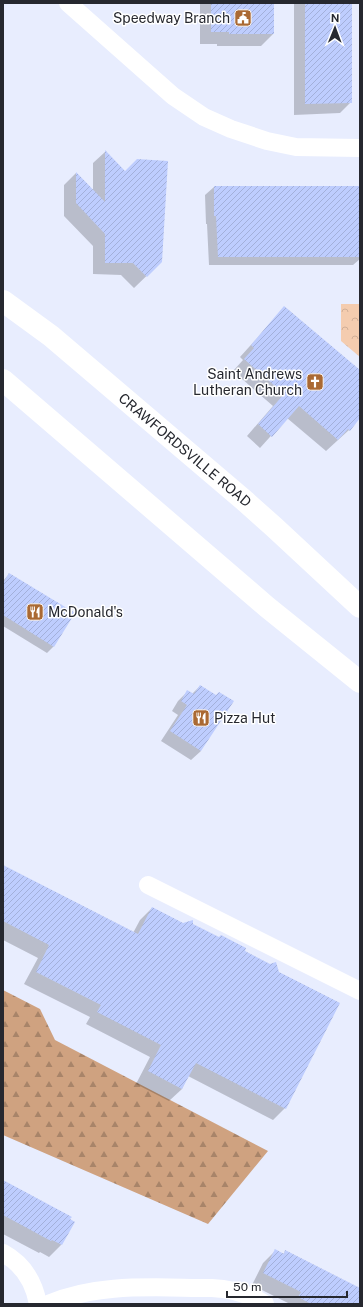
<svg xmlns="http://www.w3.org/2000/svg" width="363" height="1307" font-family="'Public Sans',sans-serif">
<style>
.forest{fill:url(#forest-firs)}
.park{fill:url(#park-crowns)}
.shadow{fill:#0003}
.building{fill:url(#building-hatch)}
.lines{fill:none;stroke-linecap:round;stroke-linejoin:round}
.minor{stroke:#fff;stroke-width:18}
.major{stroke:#fff;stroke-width:22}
.labels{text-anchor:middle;stroke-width:3;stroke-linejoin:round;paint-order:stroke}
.poi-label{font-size:14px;fill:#26282f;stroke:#fff;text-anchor:end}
.street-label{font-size:14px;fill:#26282f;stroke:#fff}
</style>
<defs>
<pattern id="forest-firs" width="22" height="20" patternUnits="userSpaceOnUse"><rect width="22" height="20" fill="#cfa280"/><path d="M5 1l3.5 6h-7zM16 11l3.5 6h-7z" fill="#a88469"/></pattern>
<pattern id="park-crowns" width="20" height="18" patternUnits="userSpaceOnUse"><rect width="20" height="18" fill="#f4ccaf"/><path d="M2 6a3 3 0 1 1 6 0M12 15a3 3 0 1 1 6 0" fill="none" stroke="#d1af97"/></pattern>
<pattern id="building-hatch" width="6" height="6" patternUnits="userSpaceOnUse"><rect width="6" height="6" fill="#becdfe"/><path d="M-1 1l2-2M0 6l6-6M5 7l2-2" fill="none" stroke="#a3b0da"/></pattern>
</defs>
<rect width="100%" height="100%" fill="#e8edfe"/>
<path class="forest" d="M 3,990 L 40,1009 L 55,1040 L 268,1151 L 208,1224 L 3,1135 Z"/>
<path class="park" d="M 341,304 L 360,304 L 360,357 L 341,341 Z"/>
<g class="shadow">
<path d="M 200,3 L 273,3 L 273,34 L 261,46 L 217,46 L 217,44 L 200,44 Z"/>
<path d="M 294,3 L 351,3 L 351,102 L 340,113 L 294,115 Z"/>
<path d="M 105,152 L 161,262 L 134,288 L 121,275 L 93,274 L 93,246 L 64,216 L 64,185 L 76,173 L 93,191 L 93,163 Z"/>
<path d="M 214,187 L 360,187 L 360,259 L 353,265 L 209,265 L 207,224 L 206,224 L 205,195 Z"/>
<path d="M 285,307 L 360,372 L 360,417 L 349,430 L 326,451 L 287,418 L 260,448 L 247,436 L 273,406 L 233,371 L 243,360 L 240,357 Z"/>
<path d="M 9,574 L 54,646 L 47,653 L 3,626 L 3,581 Z"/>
<path d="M 200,686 L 201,751 L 191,760 L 161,741 L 178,715 L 172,711 L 178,701 L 188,691 L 192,694 Z"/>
<path d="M 3,866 L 133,933 L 140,920 L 152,908 L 183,924 L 193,925 L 244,951 L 285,1108 L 273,1120 L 188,1076 L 182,1089 L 169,1101 L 136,1084 L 150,1057 L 86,1024 L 90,1017 L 24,984 L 38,958 L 3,940 Z"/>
<path d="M 3,1181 L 73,1222 L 61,1245 L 49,1257 L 40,1252 L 39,1253 L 3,1234 Z"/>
<path d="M 275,1251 L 283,1254 L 286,1251 L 360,1289 L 360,1304 L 290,1304 L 252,1285 L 263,1263 Z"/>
</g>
<g class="building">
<path d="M 211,3 L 274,3 L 274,34 L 229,34 L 229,32 L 211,32 Z"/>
<path d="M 305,3 L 352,3 L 352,103 L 305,104 Z"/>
<path d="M 105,150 L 125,171 L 137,159 L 168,161 L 162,262 L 147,277 L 133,263 L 105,263 L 105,234 L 76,203 L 76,172 L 105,202 Z"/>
<path d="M 214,186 L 360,186 L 360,257 L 218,257 L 216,216 L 214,216 Z"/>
<path d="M 284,306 L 360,370 L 360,418 L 350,431 L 348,429 L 338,440 L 299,406 L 272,437 L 258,424 L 284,394 L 244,359 L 254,348 L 251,345 Z"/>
<path d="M 9,573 L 75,613 L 54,647 L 3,615 L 3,583 Z"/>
<path d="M 200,685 L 216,695 L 219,692 L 234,701 L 201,751 L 170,731 L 187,705 L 181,701 L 187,690 L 194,694 Z"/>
<path d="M 3,865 L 138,934 L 152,907 L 183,923 L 193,920 L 193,924 L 219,937 L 221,935 L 246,948 L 245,951 L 270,964 L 276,962 L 279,972 L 340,1003 L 286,1109 L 196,1063 L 182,1089 L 148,1071 L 161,1045 L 97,1012 L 101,1005 L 36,972 L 49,945 L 3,921 Z"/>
<path d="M 3,1180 L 72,1217 L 70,1219 L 75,1222 L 62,1245 L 52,1240 L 51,1241 L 3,1215 Z"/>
<path d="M 275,1249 L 284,1254 L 285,1250 L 360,1288 L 360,1304 L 311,1304 L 298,1297 L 301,1292 L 263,1273 Z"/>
</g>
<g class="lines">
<g class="minor">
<path d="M 68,3 L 173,96 L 204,117 L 231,129 L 267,141 L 296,147 L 360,148"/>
<path d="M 148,885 L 360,991"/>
<path d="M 3,1253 C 23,1264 34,1282 38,1304"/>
<path d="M 48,1304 C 99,1282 157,1288 212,1288 C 231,1289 249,1294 265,1304"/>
</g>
<g class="major">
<path d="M 3,301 L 51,336 L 246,502 L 274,527 L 360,607"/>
<path d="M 3,380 L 267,607 L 360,682"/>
</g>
</g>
<defs>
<symbol id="civic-square" viewBox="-11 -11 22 22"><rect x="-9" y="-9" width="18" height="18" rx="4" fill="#aa6933" stroke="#fff"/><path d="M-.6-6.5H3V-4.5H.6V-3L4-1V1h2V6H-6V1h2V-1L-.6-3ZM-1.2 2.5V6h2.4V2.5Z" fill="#fff"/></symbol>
<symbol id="church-square" viewBox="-11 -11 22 22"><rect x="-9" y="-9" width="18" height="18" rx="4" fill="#aa6933" stroke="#fff"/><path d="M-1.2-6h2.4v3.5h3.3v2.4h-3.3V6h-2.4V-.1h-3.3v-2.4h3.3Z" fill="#fff"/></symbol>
<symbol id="restaurant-square" viewBox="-11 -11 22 22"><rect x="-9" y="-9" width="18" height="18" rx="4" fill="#aa6933" stroke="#fff"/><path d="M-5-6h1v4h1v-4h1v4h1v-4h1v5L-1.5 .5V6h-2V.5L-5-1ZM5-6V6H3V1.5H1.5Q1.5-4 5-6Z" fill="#fff"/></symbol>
</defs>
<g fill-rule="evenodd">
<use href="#civic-square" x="233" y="8" width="20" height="20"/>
<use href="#church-square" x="305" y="372" width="20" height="20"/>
<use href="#restaurant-square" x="25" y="602" width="20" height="20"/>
<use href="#restaurant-square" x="191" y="708" width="20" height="20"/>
</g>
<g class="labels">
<g class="poi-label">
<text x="230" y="23">Speedway Branch</text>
<text x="302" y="379">Saint Andrews<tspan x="302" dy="16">Lutheran Church</tspan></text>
<text x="48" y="617" text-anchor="start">McDonald's</text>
<text x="214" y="723" text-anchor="start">Pizza Hut</text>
</g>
<g class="street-label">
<text transform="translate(185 450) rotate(40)" y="5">CRAWFORDSVILLE ROAD</text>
</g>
</g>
<rect width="363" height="1307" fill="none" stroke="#26282f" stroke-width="8"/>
<g transform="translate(335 28) rotate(1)" stroke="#ffffff" stroke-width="3" paint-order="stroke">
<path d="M0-3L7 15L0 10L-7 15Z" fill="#26282f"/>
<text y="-6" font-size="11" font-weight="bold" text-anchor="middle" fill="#26282f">N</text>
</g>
<path d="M227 1291v6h120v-6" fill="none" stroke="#26282f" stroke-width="2"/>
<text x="233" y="1291" font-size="12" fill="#26282f" stroke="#ffffff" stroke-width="3" paint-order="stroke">50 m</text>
</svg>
